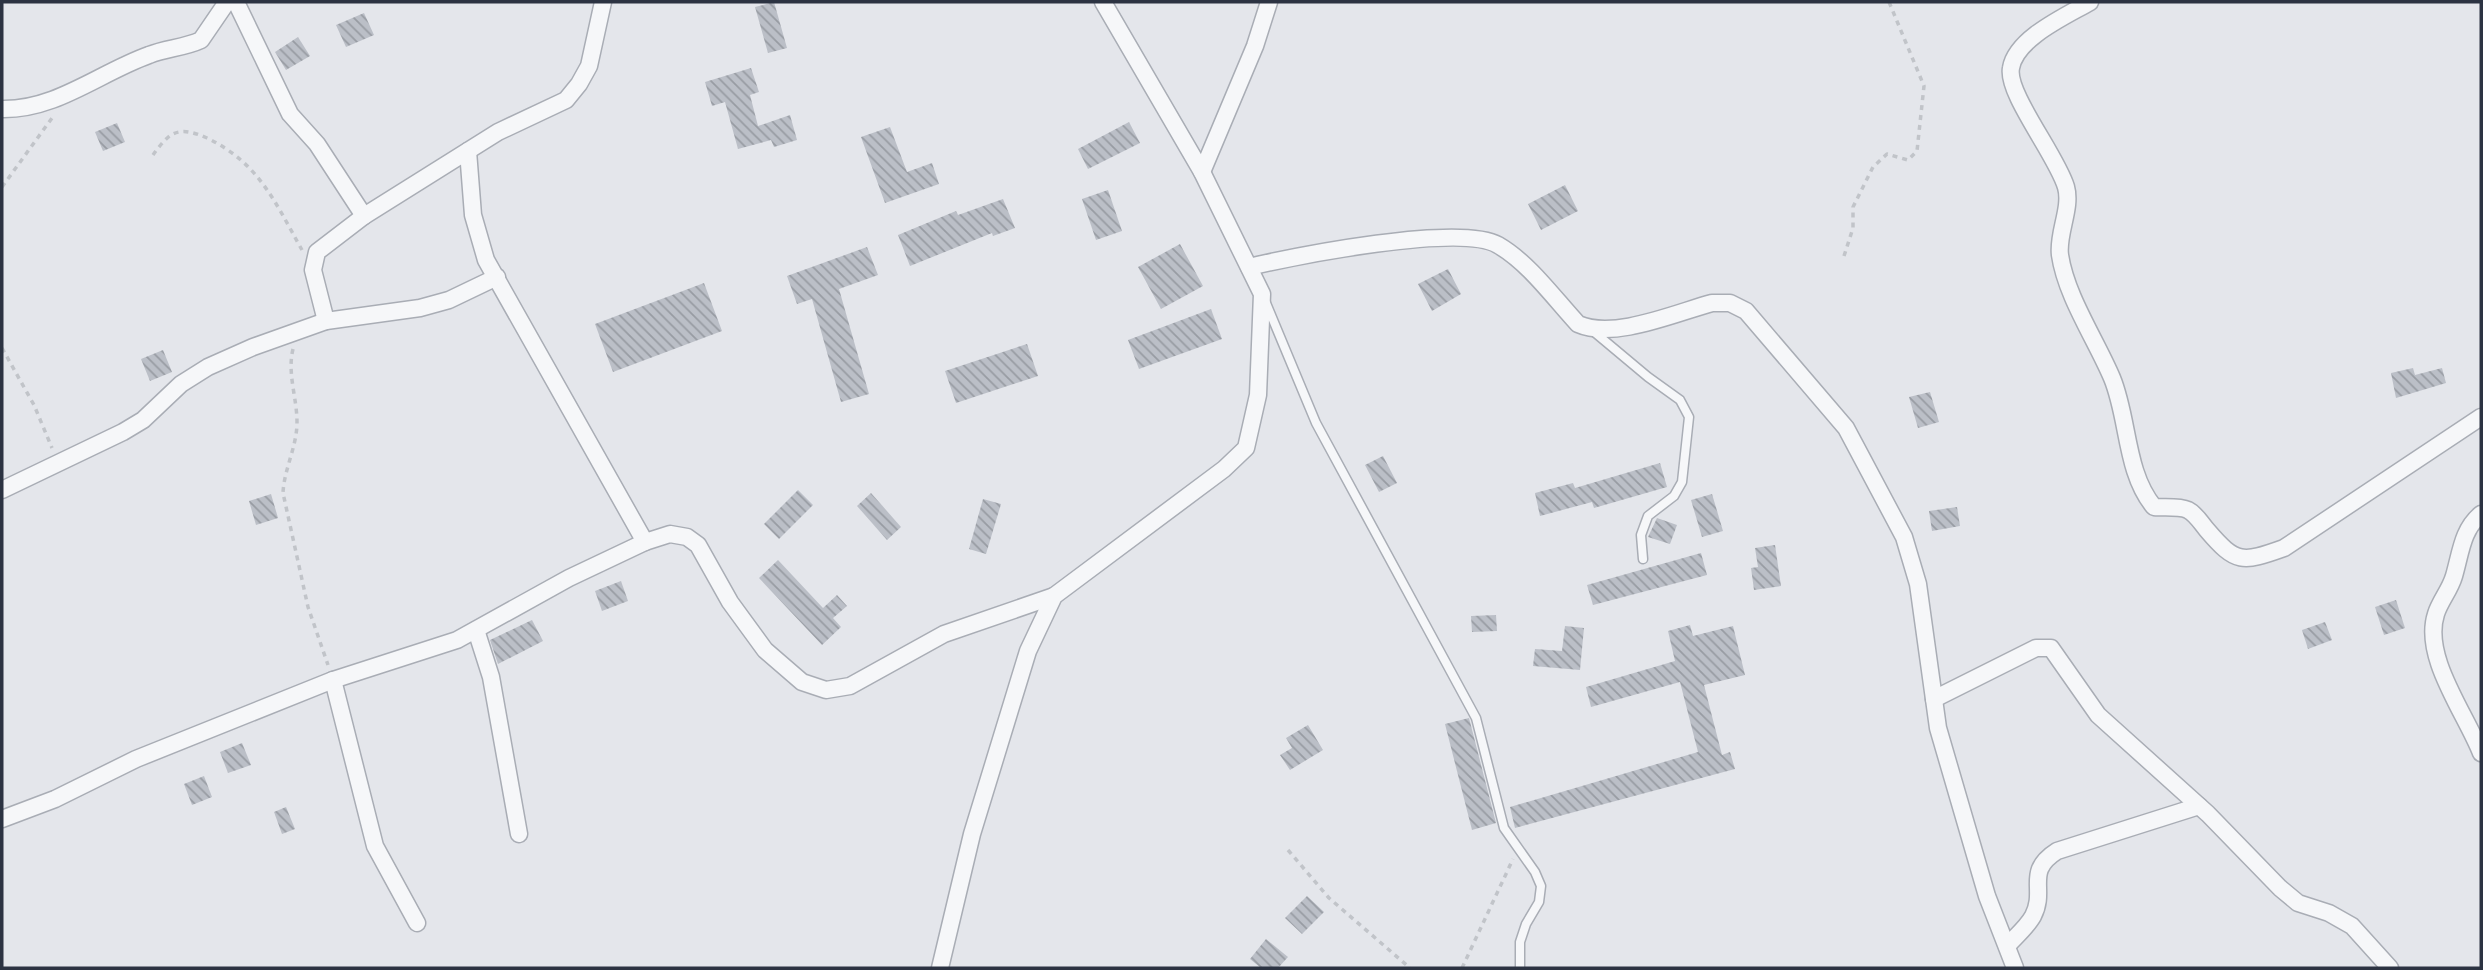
<svg xmlns="http://www.w3.org/2000/svg" width="2483" height="970" font-family="Lato,sans-serif">
<style>
.building{fill:url(#building-back-hatch)}
.lines{fill:none;stroke-linecap:round;stroke-linejoin:round}
.service-casing{stroke:#a9adb5;stroke-width:11}
.minor-casing{stroke:#a9adb5;stroke-width:19}
.path{stroke:#c1c4c9;stroke-width:3.5;stroke-dasharray:5 5;stroke-linecap:butt}
.service{stroke:#f6f7f9;stroke-width:8}
.minor{stroke:#f6f7f9;stroke-width:16}
</style>
<defs>
<pattern id="building-back-hatch" width="6" height="6" patternUnits="userSpaceOnUse" patternTransform="scale(1.75)"><rect width="6" height="6" fill="#bbbfc7"/><path d="M-1 5l2 2M0 0l6 6M5-1l2 2" fill="none" stroke="#989ca3"/></pattern>
</defs>
<rect width="100%" height="100%" fill="#e4e6eb"/>
<g class="building">
<path d="M 774,2 L 787,48 L 768,53 L 755,7 Z"/>
<path d="M 364,13 L 374,35 L 346,47 L 336,25 Z"/>
<path d="M 298,37 L 310,56 L 286,70 L 275,52 Z"/>
<path d="M 751,68 L 759,92 L 750,95 L 758,126 L 790,115 L 797,140 L 774,147 L 771,140 L 738,149 L 725,102 L 712,106 L 705,82 Z"/>
<path d="M 1129,122 L 1140,143 L 1088,169 L 1078,149 Z"/>
<path d="M 117,123 L 125,142 L 103,151 L 95,132 Z"/>
<path d="M 890,127 L 907,172 L 932,163 L 939,184 L 885,203 L 861,137 Z"/>
<path d="M 1565,185 L 1578,211 L 1541,230 L 1528,204 Z"/>
<path d="M 1108,190 L 1122,231 L 1096,240 L 1082,199 Z"/>
<path d="M 1003,199 L 1015,228 L 993,236 L 992,233 L 910,266 L 898,235 L 956,211 L 958,215 Z"/>
<path d="M 1180,244 L 1203,286 L 1161,309 L 1138,267 Z"/>
<path d="M 867,247 L 878,275 L 839,289 L 869,394 L 841,402 L 812,299 L 797,304 L 787,276 Z"/>
<path d="M 1448,269 L 1461,294 L 1432,311 L 1418,284 Z"/>
<path d="M 704,283 L 722,331 L 613,372 L 595,324 Z"/>
<path d="M 1211,309 L 1222,339 L 1139,369 L 1128,340 Z"/>
<path d="M 1027,344 L 1038,376 L 956,403 L 945,371 Z"/>
<path d="M 163,350 L 172,372 L 150,381 L 141,359 Z"/>
<path d="M 2413,368 L 2415,375 L 2442,368 L 2446,383 L 2396,398 L 2391,373 Z"/>
<path d="M 1930,392 L 1939,422 L 1918,428 L 1909,397 Z"/>
<path d="M 1383,456 L 1397,483 L 1379,492 L 1365,465 Z"/>
<path d="M 1660,463 L 1667,487 L 1594,508 L 1592,502 L 1540,516 L 1535,493 L 1573,483 L 1575,488 Z"/>
<path d="M 798,490 L 813,505 L 779,539 L 764,524 Z"/>
<path d="M 871,493 L 901,527 L 887,540 L 857,506 Z"/>
<path d="M 271,494 L 278,518 L 256,525 L 249,501 Z"/>
<path d="M 1712,494 L 1723,531 L 1702,537 L 1691,500 Z"/>
<path d="M 983,499 L 1001,504 L 986,554 L 969,549 Z"/>
<path d="M 1957,507 L 1960,526 L 1932,531 L 1929,511 Z"/>
<path d="M 1657,518 L 1677,525 L 1670,544 L 1648,537 Z"/>
<path d="M 1775,545 L 1781,586 L 1754,590 L 1751,568 L 1758,567 L 1755,548 Z"/>
<path d="M 1701,553 L 1707,575 L 1593,605 L 1587,585 Z"/>
<path d="M 778,560 L 823,608 L 837,595 L 847,606 L 833,618 L 841,627 L 822,645 L 759,578 Z"/>
<path d="M 621,581 L 628,601 L 602,611 L 595,591 Z"/>
<path d="M 2396,600 L 2405,628 L 2384,635 L 2375,607 Z"/>
<path d="M 1496,615 L 1497,631 L 1472,632 L 1471,616 Z"/>
<path d="M 532,620 L 543,641 L 498,664 L 490,640 Z"/>
<path d="M 2325,622 L 2332,640 L 2308,649 L 2302,630 Z"/>
<path d="M 1690,625 L 1693,636 L 1733,626 L 1745,675 L 1704,685 L 1722,755 L 1730,752 L 1735,769 L 1515,828 L 1510,807 L 1698,752 L 1680,682 L 1591,707 L 1586,687 L 1675,661 L 1668,631 Z"/>
<path d="M 1565,626 L 1584,628 L 1580,670 L 1533,666 L 1535,649 L 1562,651 Z"/>
<path d="M 1469,718 L 1496,823 L 1472,830 L 1445,724 Z"/>
<path d="M 1308,725 L 1323,750 L 1290,770 L 1280,755 L 1292,748 L 1286,738 Z"/>
<path d="M 242,743 L 251,765 L 228,773 L 220,752 Z"/>
<path d="M 204,776 L 212,797 L 192,805 L 184,784 Z"/>
<path d="M 286,807 L 295,829 L 282,834 L 274,812 Z"/>
<path d="M 1307,896 L 1324,912 L 1302,934 L 1285,918 Z"/>
<path d="M 1266,939 L 1288,957 L 1278,968 L 1261,968 L 1250,959 Z"/>
</g>
<g class="lines">
<defs>
<g id="service">
<path d="M 1266,303 L 1316,423 L 1476,718 L 1504,828 L 1535,872 L 1541,886 L 1539,902 L 1526,924 L 1520,942 L 1520,968"/>
<path d="M 1593,331 L 1648,377 L 1680,400 L 1689,417 L 1682,482 L 1674,496 L 1648,516 L 1641,535 L 1643,559"/>
</g>
<g id="minor">
<path d="M 236,2 L 290,114 L 317,144 L 364,216"/>
<path d="M 2090,2 C 2066,16 2016,38 2011,68 C 2006,93 2057,156 2066,187 C 2072,208 2057,234 2060,255 C 2066,296 2096,340 2112,378 C 2129,419 2125,472 2154,507 C 2165,508 2179,506 2188,510 C 2196,514 2201,523 2207,530 C 2236,564 2242,563 2284,548 L 2481,417"/>
<path d="M 2,109 C 56,110 99,73 149,55 C 166,48 184,48 201,40 L 227,2"/>
<path d="M 468,151 L 473,215 L 486,260 L 645,542"/>
<path d="M 1202,172 L 1255,46 L 1269,2"/>
<path d="M 1249,267 C 1296,256 1460,223 1498,245 C 1529,263 1553,297 1578,324 C 1614,340 1675,313 1712,303 L 1730,303 L 1746,311 L 1846,428 L 1904,537 L 1918,584 L 1938,728 L 1987,896 L 2015,968"/>
<path d="M 326,321 L 313,270 L 317,252 L 364,216 L 498,132 L 566,100 L 579,84 L 589,66 L 603,2"/>
<path d="M 2,490 L 123,432 L 143,420 L 181,384 L 208,367 L 253,347 L 326,321 L 420,308 L 449,300 L 497,277"/>
<path d="M 2481,514 C 2462,530 2461,552 2454,576 C 2450,590 2440,601 2436,614 C 2422,657 2466,714 2481,753"/>
<path d="M 476,630 L 491,677 L 519,834"/>
<path d="M 333,680 L 375,846 L 417,923"/>
<path d="M 1934,699 L 2036,648 L 2051,648 L 2098,715 L 2208,814 L 2280,888 L 2298,903 L 2329,913 L 2352,926 L 2390,968"/>
<path d="M 2,819 L 55,799 L 136,759 L 333,680 L 457,640 L 569,578 L 645,542 L 670,534 L 687,537 L 698,545 L 730,602 L 765,650 L 802,682 L 826,690 L 850,686 L 944,634 L 1054,596"/>
<path d="M 2007,946 C 2015,937 2027,927 2033,916 C 2047,889 2024,872 2057,851 L 2199,806"/>
<path d="M 940,968 L 972,834 L 1028,651 L 1054,596 L 1224,469 L 1246,448 L 1258,395 L 1262,294 L 1202,172 L 1103,2"/>
</g>
</defs>
<use href="#service" class="service-casing"/>
<use href="#minor" class="minor-casing"/>
<g class="path">
<path d="M 153,155 C 158,148 164,140 171,135 C 183,128 195,133 207,138 C 259,163 275,202 302,250"/>
<path d="M 2,187 L 52,118"/>
<path d="M 1844,256 L 1853,228 L 1853,207 L 1873,167 L 1887,154 L 1908,160 L 1917,151 L 1924,86 L 1889,2"/>
<path d="M 2,348 L 34,405 L 52,448"/>
<path d="M 293,349 C 287,373 297,398 297,422 C 297,447 284,469 283,493 L 308,607 L 328,665"/>
<path d="M 1288,850 L 1329,898 L 1410,968"/>
<path d="M 1462,968 L 1513,859"/>
</g>
<use href="#service" class="service"/>
<use href="#minor" class="minor"/>
</g>
<rect width="2483" height="970" fill="none" stroke="#2c3342" stroke-width="7"/>
</svg>
